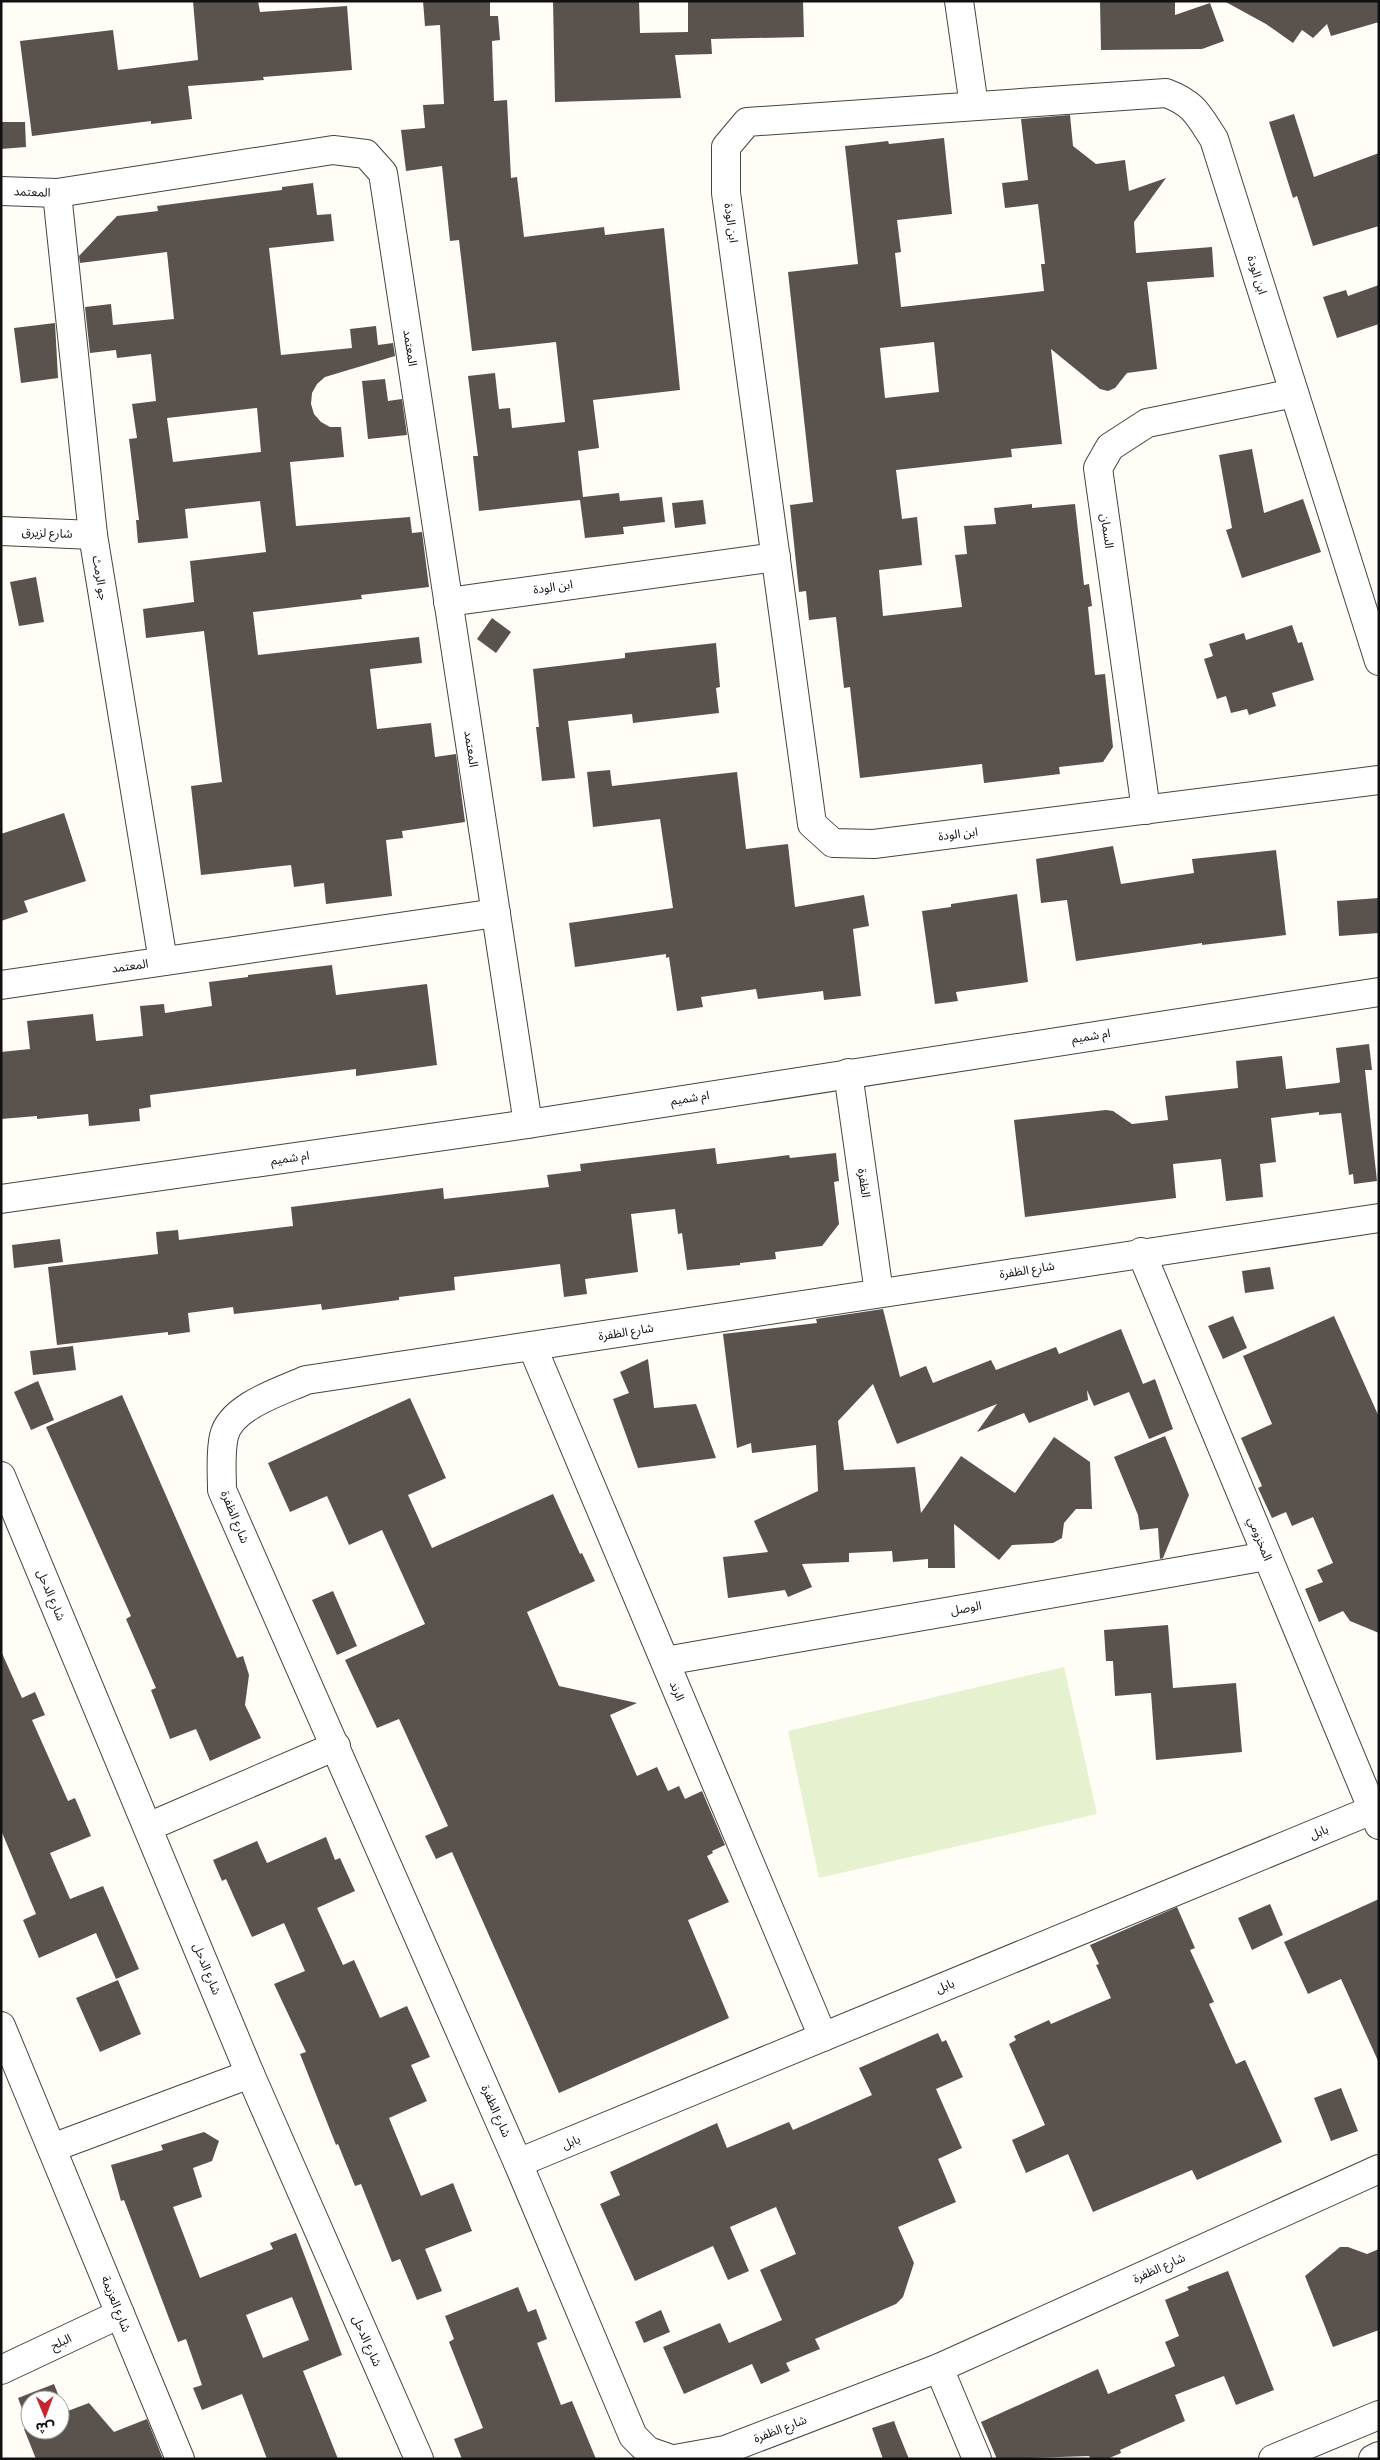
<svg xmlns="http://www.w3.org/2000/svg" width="1380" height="2460" font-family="'Source Serif 4','Noto Sans Arabic',serif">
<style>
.pitch{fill:#e6f2cf}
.building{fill:#5a524d;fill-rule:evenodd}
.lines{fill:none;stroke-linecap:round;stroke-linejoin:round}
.minor-casing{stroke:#444;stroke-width:30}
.minor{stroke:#fff;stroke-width:28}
.labels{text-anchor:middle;stroke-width:5;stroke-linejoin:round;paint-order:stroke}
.street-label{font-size:12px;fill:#111;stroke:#fff}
</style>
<rect width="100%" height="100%" fill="#fffdf5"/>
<path class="pitch" d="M 1064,1667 L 1097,1814 L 819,1878 L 788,1731 Z"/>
<g class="building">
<path d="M 193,1 L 258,1 L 260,12 L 347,6 L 352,70 L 263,77 L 264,80 L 188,86 L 192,119 L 151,124 L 151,121 L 32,136 L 20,41 L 113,30 L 118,70 L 198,60 Z"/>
<path d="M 423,1 L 490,1 L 490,16 L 498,16 L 500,40 L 492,41 L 494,101 L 507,100 L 511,178 L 517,177 L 524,237 L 604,227 L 605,235 L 664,228 L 680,390 L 593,400 L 599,448 L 578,451 L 583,497 L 619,493 L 620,501 L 662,497 L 665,522 L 623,527 L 624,534 L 585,538 L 580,500 L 479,511 L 473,456 L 478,456 L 468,376 L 495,373 L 499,409 L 510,408 L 512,428 L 565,422 L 556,342 L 472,351 L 459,240 L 450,241 L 442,166 L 406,171 L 401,130 L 425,128 L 423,105 L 444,104 L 440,25 L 425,26 Z"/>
<path d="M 553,1 L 639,1 L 640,33 L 688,32 L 688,1 L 803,1 L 804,37 L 711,39 L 712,54 L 675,55 L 681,98 L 555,102 Z"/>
<path d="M 1100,1 L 1175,1 L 1175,15 L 1210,3 L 1224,41 L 1202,49 L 1101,50 Z"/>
<path d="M 1224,1 L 1379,1 L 1379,22 L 1331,36 L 1327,24 L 1313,38 L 1302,30 L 1293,43 L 1266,24 Z"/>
<path d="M 1294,114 L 1314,177 L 1379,153 L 1379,226 L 1313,246 L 1297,196 L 1293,198 L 1269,122 Z"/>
<path d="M 1070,115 L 1073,146 L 1096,164 L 1125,160 L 1129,191 L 1166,178 L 1134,222 L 1136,253 L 1212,247 L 1214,277 L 1147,282 L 1157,369 L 1127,373 L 1115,388 L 1108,391 L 1100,389 L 1051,349 L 1062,444 L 1011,449 L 1012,457 L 896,470 L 902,519 L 917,517 L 922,565 L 879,570 L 883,616 L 962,607 L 955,555 L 967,554 L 964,526 L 996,524 L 994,508 L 1032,504 L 1032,508 L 1075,504 L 1084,585 L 1089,584 L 1092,606 L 1088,607 L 1095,675 L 1105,674 L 1113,747 L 1103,762 L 1059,767 L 1060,774 L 984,783 L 982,764 L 860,778 L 850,687 L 844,688 L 836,617 L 809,620 L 806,591 L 799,592 L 790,505 L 813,502 L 788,272 L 858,264 L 845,146 L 888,141 L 889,144 L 944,138 L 952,214 L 897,220 L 901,252 L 895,253 L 901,307 L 1044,291 L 1041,264 L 1045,264 L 1038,204 L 1005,208 L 1002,183 L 1028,180 L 1021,119 ZM 934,342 L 939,392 L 885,398 L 880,348 Z"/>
<path d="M 1,122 L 25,122 L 26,147 L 1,149 Z"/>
<path d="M 313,183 L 317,215 L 331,214 L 334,241 L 269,248 L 281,355 L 352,348 L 350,329 L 376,326 L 378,345 L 393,343 L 395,356 L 325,377 L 317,384 L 312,393 L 311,404 L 314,414 L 321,422 L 330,427 L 341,427 L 344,457 L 290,462 L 296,526 L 410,517 L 412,533 L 422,532 L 429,587 L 361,595 L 362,599 L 253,612 L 258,655 L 419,637 L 422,663 L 370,669 L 377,729 L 431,723 L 435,757 L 456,754 L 465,822 L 402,831 L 403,838 L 386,840 L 392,896 L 326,904 L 324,883 L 294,887 L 291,865 L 201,875 L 191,786 L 222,782 L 204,631 L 146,638 L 143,609 L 194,602 L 190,561 L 266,552 L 260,501 L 185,509 L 188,538 L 138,543 L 136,520 L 139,520 L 129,439 L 137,438 L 132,404 L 156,401 L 151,354 L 117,358 L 116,350 L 90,353 L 85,307 L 111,304 L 113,325 L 174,319 L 167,252 L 80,263 L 79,256 L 117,216 L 158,211 L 157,206 L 282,190 L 282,187 ZM 257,408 L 261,452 L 173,462 L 167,418 Z"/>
<path d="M 1379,285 L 1379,324 L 1337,338 L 1323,297 L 1346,290 L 1348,296 Z"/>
<path d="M 55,323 L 58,378 L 21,383 L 14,328 Z"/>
<path d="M 385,379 L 388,401 L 402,399 L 407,435 L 368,439 L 362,381 Z"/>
<path d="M 1252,449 L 1264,513 L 1303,499 L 1321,552 L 1242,578 L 1226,530 L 1232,528 L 1219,455 Z"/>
<path d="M 703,500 L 706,524 L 675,528 L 672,503 Z"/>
<path d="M 36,577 L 44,622 L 19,626 L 10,582 Z"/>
<path d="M 492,618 L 511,632 L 496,653 L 477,639 Z"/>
<path d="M 1292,625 L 1298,643 L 1302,642 L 1314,680 L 1272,693 L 1276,706 L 1249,715 L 1247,709 L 1231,713 L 1226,696 L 1217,699 L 1204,659 L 1213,656 L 1209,644 L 1244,633 L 1246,640 Z"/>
<path d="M 716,643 L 720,687 L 716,688 L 719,713 L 633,723 L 632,714 L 568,721 L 575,778 L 542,781 L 536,727 L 539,727 L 533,669 L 625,658 L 625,653 Z"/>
<path d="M 610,770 L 612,786 L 737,772 L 746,849 L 788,844 L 795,907 L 864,895 L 869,926 L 853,929 L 861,996 L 824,1000 L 823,991 L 758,999 L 756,989 L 701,997 L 703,1007 L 677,1011 L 669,957 L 666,958 L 666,954 L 575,967 L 569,923 L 673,908 L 660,819 L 593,827 L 587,772 Z"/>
<path d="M 64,813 L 86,881 L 24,901 L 28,912 L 1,921 L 1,834 Z"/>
<path d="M 1113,846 L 1121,884 L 1194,873 L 1192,859 L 1276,850 L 1286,935 L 1202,945 L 1202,943 L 1076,961 L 1067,900 L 1041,903 L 1036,859 Z"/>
<path d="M 1017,894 L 1028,982 L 956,992 L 958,1001 L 935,1004 L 922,911 L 951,907 L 951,904 Z"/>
<path d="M 1379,898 L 1379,933 L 1339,936 L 1337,901 Z"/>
<path d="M 332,965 L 336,995 L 427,984 L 437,1065 L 356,1076 L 356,1069 L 150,1095 L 151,1107 L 139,1109 L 140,1121 L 89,1126 L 88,1114 L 37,1119 L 37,1116 L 1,1119 L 1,1052 L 30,1049 L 27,1021 L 93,1014 L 96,1041 L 143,1036 L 140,1006 L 164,1004 L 165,1013 L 212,1006 L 209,982 L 248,977 L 248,975 Z"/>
<path d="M 1369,1044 L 1372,1070 L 1365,1070 L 1377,1181 L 1354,1184 L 1353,1174 L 1349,1175 L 1341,1113 L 1319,1115 L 1319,1112 L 1271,1118 L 1276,1162 L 1260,1164 L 1263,1197 L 1226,1201 L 1221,1159 L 1173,1164 L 1176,1198 L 1025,1217 L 1014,1120 L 1106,1110 L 1113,1111 L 1132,1124 L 1168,1120 L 1165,1096 L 1238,1088 L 1236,1061 L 1282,1056 L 1286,1089 L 1338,1083 L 1340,1082 L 1336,1048 Z"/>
<path d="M 715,1148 L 717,1164 L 789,1155 L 790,1158 L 836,1153 L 839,1181 L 834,1182 L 839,1224 L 822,1246 L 775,1252 L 776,1259 L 740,1263 L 740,1265 L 687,1270 L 682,1233 L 678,1234 L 675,1209 L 631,1214 L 638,1272 L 585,1279 L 587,1294 L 564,1297 L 560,1264 L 454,1277 L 455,1290 L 399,1297 L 399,1300 L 322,1310 L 321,1304 L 234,1314 L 233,1307 L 188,1313 L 190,1332 L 168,1335 L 168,1332 L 57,1345 L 48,1267 L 158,1254 L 156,1232 L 178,1230 L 179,1240 L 293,1226 L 291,1207 L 443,1188 L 444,1199 L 549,1187 L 547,1175 L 581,1171 L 580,1164 Z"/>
<path d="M 60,1239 L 63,1262 L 14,1268 L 12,1245 Z"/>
<path d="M 1270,1267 L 1274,1289 L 1245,1293 L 1242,1271 Z"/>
<path d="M 883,1309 L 900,1377 L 926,1366 L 933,1383 L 991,1360 L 996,1370 L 1056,1347 L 1059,1354 L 1121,1329 L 1143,1384 L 1155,1379 L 1173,1429 L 1149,1439 L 1129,1392 L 1094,1406 L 1087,1390 L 1088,1400 L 1029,1423 L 1024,1413 L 977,1432 L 997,1404 L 897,1444 L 873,1384 L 838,1421 L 844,1470 L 915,1467 L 921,1513 L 961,1456 L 1015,1493 L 1054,1437 L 1090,1462 L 1092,1509 L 1076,1509 L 1064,1523 L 1062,1538 L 1053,1543 L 1012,1545 L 999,1560 L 954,1524 L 955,1568 L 928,1568 L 928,1559 L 893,1562 L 892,1551 L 849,1553 L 849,1562 L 802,1564 L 812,1587 L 788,1597 L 785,1590 L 728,1598 L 723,1557 L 768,1552 L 754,1521 L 818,1491 L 816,1445 L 752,1453 L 751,1443 L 737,1448 L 723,1334 L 817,1323 L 816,1319 Z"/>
<path d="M 1233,1316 L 1247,1348 L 1223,1359 L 1208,1326 Z"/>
<path d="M 1334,1316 L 1379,1417 L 1379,1633 L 1350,1621 L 1343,1611 L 1319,1622 L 1305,1589 L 1323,1582 L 1317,1570 L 1333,1563 L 1313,1517 L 1292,1526 L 1286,1512 L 1272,1518 L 1258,1488 L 1262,1486 L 1241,1438 L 1272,1424 L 1243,1356 Z"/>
<path d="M 73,1346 L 76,1370 L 33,1375 L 30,1351 Z"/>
<path d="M 648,1359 L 654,1408 L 696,1404 L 716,1458 L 638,1468 L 613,1399 L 629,1393 L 620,1372 Z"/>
<path d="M 38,1381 L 54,1420 L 31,1430 L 14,1392 Z"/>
<path d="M 122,1395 L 237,1658 L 243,1656 L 249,1675 L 245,1705 L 261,1738 L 210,1761 L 196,1729 L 170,1739 L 151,1690 L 156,1688 L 126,1619 L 131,1616 L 46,1427 Z"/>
<path d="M 410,1398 L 446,1478 L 408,1495 L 432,1548 L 553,1494 L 580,1554 L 582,1553 L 595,1581 L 527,1612 L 559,1686 L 637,1703 L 610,1715 L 637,1776 L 657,1767 L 668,1791 L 679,1786 L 685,1799 L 702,1791 L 725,1845 L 712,1851 L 713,1853 L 707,1856 L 729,1902 L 688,1920 L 729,2018 L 559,2093 L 452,1852 L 436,1859 L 425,1836 L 448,1826 L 399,1719 L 377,1728 L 345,1660 L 425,1624 L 382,1530 L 349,1545 L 327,1496 L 290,1512 L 268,1463 Z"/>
<path d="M 1165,1436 L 1189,1495 L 1163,1558 L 1160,1559 L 1158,1528 L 1140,1530 L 1138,1515 L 1114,1457 Z"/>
<path d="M 333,1591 L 357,1646 L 337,1655 L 312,1600 Z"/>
<path d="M 1168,1625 L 1173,1688 L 1236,1683 L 1242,1752 L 1156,1760 L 1151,1693 L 1115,1696 L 1113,1661 L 1106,1661 L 1104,1630 Z"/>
<path d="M 1,1651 L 22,1698 L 35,1692 L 45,1715 L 32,1720 L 68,1801 L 75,1798 L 91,1836 L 50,1853 L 70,1899 L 103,1886 L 139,1969 L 116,1979 L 96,1933 L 39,1958 L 23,1920 L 36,1914 L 1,1830 Z"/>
<path d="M 326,1837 L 335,1860 L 340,1858 L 355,1891 L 317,1908 L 343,1965 L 354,1960 L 380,2018 L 407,2006 L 430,2057 L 411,2065 L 427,2101 L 389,2118 L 421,2196 L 453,2183 L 472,2231 L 425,2249 L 442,2291 L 417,2300 L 400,2259 L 392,2262 L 361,2184 L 355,2186 L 338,2144 L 336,2145 L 300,2054 L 306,2052 L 274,1984 L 305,1971 L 284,1923 L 252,1937 L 226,1879 L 222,1881 L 213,1860 L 257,1841 L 267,1863 Z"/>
<path d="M 1379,1899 L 1379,2063 L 1341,1979 L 1308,1994 L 1284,1942 Z"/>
<path d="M 1270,1904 L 1283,1935 L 1252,1950 L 1238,1918 Z"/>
<path d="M 1177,1907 L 1195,1948 L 1190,1950 L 1214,2002 L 1209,2004 L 1236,2064 L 1245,2060 L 1282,2142 L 1197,2180 L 1192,2170 L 1093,2212 L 1068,2154 L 1026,2173 L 1012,2140 L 1045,2125 L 1009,2044 L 1016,2040 L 1014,2036 L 1049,2020 L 1051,2024 L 1111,1998 L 1096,1965 L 1099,1964 L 1090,1945 Z"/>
<path d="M 118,1980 L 141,2034 L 100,2052 L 76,1998 Z"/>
<path d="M 938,2033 L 942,2042 L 946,2040 L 963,2077 L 936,2089 L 962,2148 L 938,2159 L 956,2202 L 898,2227 L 914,2263 L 903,2297 L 896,2304 L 815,2339 L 820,2349 L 786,2363 L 790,2371 L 761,2384 L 752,2364 L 684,2394 L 663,2347 L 720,2323 L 729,2343 L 782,2320 L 760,2270 L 796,2254 L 776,2207 L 730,2227 L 749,2271 L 728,2280 L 713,2246 L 635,2281 L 600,2204 L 620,2195 L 610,2172 L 717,2123 L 727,2148 L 789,2122 L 793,2130 L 872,2095 L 859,2068 Z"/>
<path d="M 1341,2088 L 1358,2131 L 1331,2141 L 1314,2098 Z"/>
<path d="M 204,2132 L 219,2141 L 212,2161 L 193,2168 L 202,2197 L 173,2207 L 200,2278 L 273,2249 L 270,2243 L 296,2233 L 342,2355 L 303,2371 L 338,2459 L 267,2459 L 242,2394 L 202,2410 L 193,2388 L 202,2385 L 186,2339 L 178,2342 L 124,2200 L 121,2201 L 111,2165 L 163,2150 L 161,2145 ZM 292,2297 L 309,2340 L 263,2358 L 246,2315 Z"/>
<path d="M 1340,2247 L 1348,2247 L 1367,2254 L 1379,2249 L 1379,2330 L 1333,2347 L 1305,2276 Z"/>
<path d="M 1228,2271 L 1274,2390 L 1236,2405 L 1224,2376 L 1175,2395 L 1185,2421 L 1120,2450 L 1121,2453 L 1107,2459 L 1091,2459 L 1089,2456 L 997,2459 L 981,2422 L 1098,2369 L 1108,2394 L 1175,2366 L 1165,2342 L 1179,2336 L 1165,2300 L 1189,2290 L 1187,2287 Z"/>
<path d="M 518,2287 L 528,2312 L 536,2309 L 547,2339 L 537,2343 L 561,2405 L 572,2401 L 596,2459 L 462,2459 L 454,2439 L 483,2428 L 449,2342 L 454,2339 L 445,2316 Z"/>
<path d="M 661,2310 L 670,2332 L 644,2343 L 635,2322 Z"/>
<path d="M 54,2384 L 65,2412 L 89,2403 L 114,2432 L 147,2419 L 163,2459 L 36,2459 L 24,2429 L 29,2427 L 18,2398 ZM 30,2400 L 60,2400 L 60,2430 L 30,2430 Z"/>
<path d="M 894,2421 L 898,2432 L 909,2459 L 883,2459 L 872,2428 Z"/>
</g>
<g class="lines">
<defs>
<g id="minor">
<path d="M 959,1 L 974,106"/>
<path d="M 1,191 L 57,193 L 333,150 L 366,154 L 383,173 L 528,1124"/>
<path d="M 57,193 L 93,535 L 163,961"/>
<path d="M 1,531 L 93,535"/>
<path d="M 448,602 L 776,557"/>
<path d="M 1379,661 L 1214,139 C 1198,115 1195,104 1166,93 L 747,122 L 726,147 L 726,193 L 812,824 L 833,843 L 874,844 L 1379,780"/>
<path d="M 1146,810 L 1098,468 L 1110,447 L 1147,423 L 1294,393"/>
<path d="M 1,985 L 496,913"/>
<path d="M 848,1073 L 879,1293"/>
<path d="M 1,1199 L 528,1124 L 1379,992"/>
<path d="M 1141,1252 L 1379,1825"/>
<path d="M 532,1346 L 823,2037"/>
<path d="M 1,1476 L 250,2074 L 419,2459"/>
<path d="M 665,1661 L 1267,1556"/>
<path d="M 148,1827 L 336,1746"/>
<path d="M 1,2026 L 180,2459"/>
<path d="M 52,2148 L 250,2074"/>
<path d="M 518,2163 L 1372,1810"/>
<path d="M 939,2368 L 977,2459"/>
<path d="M 1,2370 L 120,2314"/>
<path d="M 671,2459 L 648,2451 L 633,2436 L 518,2163 L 222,1490 C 222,1473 220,1453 224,1436 C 231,1406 282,1391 306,1380 L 1379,1218"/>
<path d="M 675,2459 L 725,2450 L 939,2368 L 1379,2169"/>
<path d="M 1273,2459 L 1379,2415"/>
<path d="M 1373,2459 L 1379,2456"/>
</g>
</defs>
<use href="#minor" class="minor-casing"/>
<use href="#minor" class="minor"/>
</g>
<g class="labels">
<g class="street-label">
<text transform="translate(32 192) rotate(2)" y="4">المعتمد</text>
<text transform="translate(731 223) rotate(82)" y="4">ابن الودة</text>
<text transform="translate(1257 275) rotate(73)" y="4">ابن الودة</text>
<text transform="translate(410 348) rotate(81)" y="4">المعتمد</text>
<text transform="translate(1107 531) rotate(82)" y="4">السمان</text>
<text transform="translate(47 533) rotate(2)" y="4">شارع لزيرق</text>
<text transform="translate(100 578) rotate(81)" y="4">جو الرمث</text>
<text transform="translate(553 587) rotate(-8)" y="4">ابن الودة</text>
<text transform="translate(471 749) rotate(81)" y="4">المعتمد</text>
<text transform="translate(958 834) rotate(-7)" y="4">ابن الودة</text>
<text transform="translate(130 966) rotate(-8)" y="4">المعتمد</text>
<text transform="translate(1091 1036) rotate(-9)" y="4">ام شميم</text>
<text transform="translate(690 1098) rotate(-9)" y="4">ام شميم</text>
<text transform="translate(290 1158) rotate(-8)" y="4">ام شميم</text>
<text transform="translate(864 1183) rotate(82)" y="4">الظفرة</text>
<text transform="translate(1027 1270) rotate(-9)" y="4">شارع الظفرة</text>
<text transform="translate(626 1332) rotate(-9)" y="4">شارع الظفرة</text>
<text transform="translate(235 1517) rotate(68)" y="4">شارع الظفرة</text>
<text transform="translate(1260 1539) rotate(68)" y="4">المخزومي</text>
<text transform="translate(51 1595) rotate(67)" y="4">شارع الدحل</text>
<text transform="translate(966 1608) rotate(-10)" y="4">الوصل</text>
<text transform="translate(677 1691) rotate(67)" y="4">الرند</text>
<text transform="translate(1319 1832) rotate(-22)" y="4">بابل</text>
<text transform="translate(207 1969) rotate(68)" y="4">شارع الدحل</text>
<text transform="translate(945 1986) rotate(-22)" y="4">بابل</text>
<text transform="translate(496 2111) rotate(66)" y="4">شارع الظفرة</text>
<text transform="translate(571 2142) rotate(-23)" y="4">بابل</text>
<text transform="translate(1159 2268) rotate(-24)" y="4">شارع الظفرة</text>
<text transform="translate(116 2304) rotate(68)" y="4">شارع العزيمة</text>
<text transform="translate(367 2341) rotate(66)" y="4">شارع الدحل</text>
<text transform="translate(61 2342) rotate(-25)" y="4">البلح</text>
<text transform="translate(780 2429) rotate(-21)" y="4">شارع الظفرة</text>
</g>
</g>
<rect width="1380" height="2460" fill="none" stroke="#111111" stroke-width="5"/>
<g transform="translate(45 2415) rotate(179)"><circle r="24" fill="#ffffff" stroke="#a0a0a0"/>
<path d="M0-4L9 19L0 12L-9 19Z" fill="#c4262e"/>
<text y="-8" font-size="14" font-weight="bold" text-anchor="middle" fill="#111111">ش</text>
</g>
</svg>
